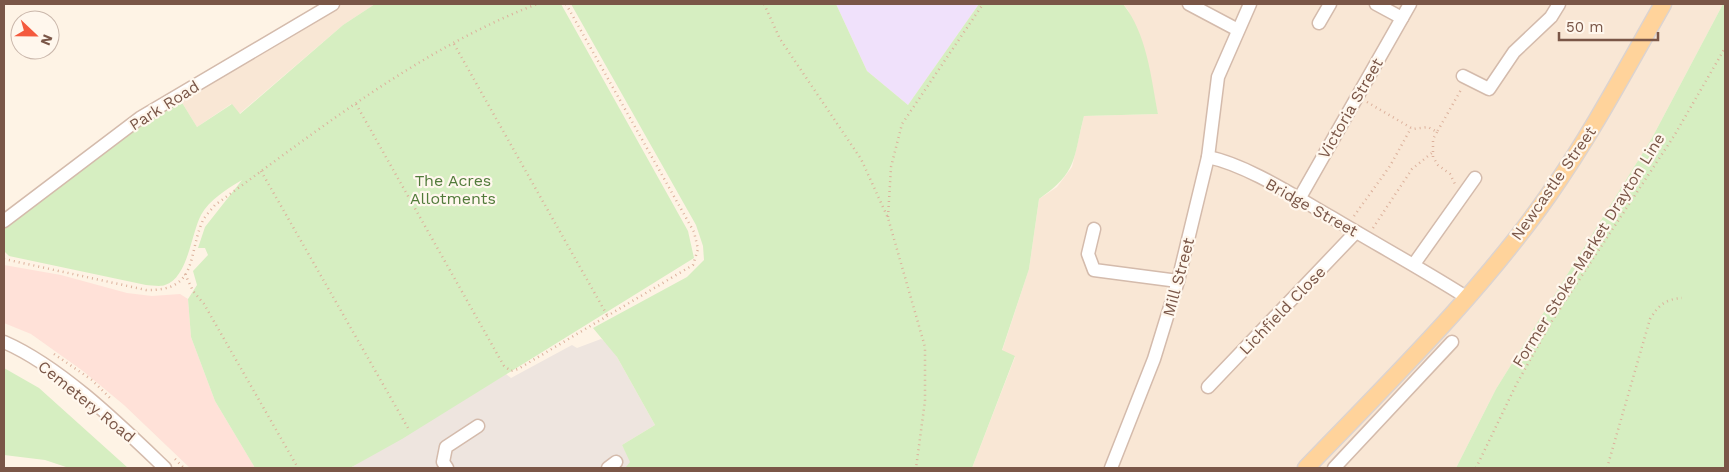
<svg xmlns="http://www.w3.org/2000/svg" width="1729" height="472" font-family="'Work Sans',sans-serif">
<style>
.residential{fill:#f9e7d5}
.commercial{fill:#ffe1d8}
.industrial{fill:#eee5df}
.education{fill:#f0e1fb}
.green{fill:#d6eec1}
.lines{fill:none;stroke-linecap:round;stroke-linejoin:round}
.minor-casing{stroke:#d4bbac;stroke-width:15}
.major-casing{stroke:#dcd3cf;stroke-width:19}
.path{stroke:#dcb19c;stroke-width:2.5;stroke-dasharray:1 4;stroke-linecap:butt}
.minor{stroke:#fff;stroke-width:12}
.major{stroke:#ffd39b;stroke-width:16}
.labels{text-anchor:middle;stroke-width:4.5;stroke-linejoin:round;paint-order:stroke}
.street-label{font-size:16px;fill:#7a5647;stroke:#fff7ed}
.park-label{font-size:16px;fill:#527b3b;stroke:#fff7ed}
</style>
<rect width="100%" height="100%" fill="#fef3e5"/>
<g class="residential">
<path d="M 343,4 L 375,4 L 343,25 L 239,114 L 231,104 L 197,127 L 181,101 L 277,41 L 308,27 L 313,21 Z"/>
<path d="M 1123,4 L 1723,4 L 1652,138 L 1496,389 L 1456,468 L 972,468 L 1015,357 L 1002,351 L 1029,269 L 1039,199 L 1057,187 L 1072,167 L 1084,116 L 1158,114 L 1128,10 Z"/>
</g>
<path class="commercial" d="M 4,265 L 61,275 L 127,293 L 152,296 L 180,294 L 188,299 L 191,337 L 215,401 L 255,468 L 190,468 L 124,405 L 83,371 L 31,334 L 4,323 Z"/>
<path class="industrial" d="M 601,339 L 608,343 L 617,357 L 655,425 L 622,445 L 631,462 L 625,468 L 350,468 L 506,374 L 511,378 L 572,345 L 577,348 Z"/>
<path class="education" d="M 836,4 L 979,4 L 908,105 L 867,71 Z"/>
<g class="green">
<path d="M 375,4 L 561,4 L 688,231 L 694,258 L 402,439 L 350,468 L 255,468 L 215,401 L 191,337 L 188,299 L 197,285 L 193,271 L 208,255 L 205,248 L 198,248 L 205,227 L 242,180 C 228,188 209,200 201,215 C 191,234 188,278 165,285 C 160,287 151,285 146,285 L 9,256 L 4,251 L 4,228 L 140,125 L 181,101 L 197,127 L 232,104 L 240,114 L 343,25 Z"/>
<path d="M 571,4 L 836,4 L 867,71 L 908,105 L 979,4 L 1123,4 C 1147,34 1151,77 1158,114 L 1084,116 C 1073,159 1078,172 1039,199 L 1029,269 L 1002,350 L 1015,356 L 972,468 L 625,468 L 630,462 L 622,445 L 655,425 L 617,357 L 593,328 L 687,277 L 704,260 L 703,246 L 696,225 Z"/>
<path d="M 1723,4 L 1725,4 L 1725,468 L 1456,468 L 1496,389 L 1652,138 Z"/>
<path d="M 4,368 L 39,388 L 128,468 L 69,468 L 45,460 L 4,455 Z"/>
</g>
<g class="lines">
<defs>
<g id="minor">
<path d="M 1189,4 L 1238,30"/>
<path d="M 1376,4 L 1402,18"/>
<path d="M 1319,23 L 1330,4"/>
<path d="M 1463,76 L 1489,89 L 1514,52 L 1551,17 L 1559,4"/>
<path d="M 1208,157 C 1247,165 1296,197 1331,217 C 1376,244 1422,269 1466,297"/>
<path d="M 1299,199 L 1410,4"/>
<path d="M 4,221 L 140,118 L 333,4"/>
<path d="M 1094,229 L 1088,254 L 1094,270 L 1178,281"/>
<path d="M 1414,264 L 1475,178"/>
<path d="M 4,342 C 61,367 120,425 165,468"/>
<path d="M 1208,387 L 1356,232"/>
<path d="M 447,468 L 443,462 L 446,447 L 478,426"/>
<path d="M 608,468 L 616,462"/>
<path d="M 1111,468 L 1154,359 L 1178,281 L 1208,157 L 1218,77 L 1250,4"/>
<path d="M 1334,468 L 1452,342"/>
</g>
<path id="major" d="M 1306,468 C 1389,382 1482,291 1550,193 C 1592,133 1627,67 1663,4"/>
</defs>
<use href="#minor" class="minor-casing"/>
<use href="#major" class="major-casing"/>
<g class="path">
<path d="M 764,4 L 780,39 L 861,159 L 888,218 L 925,347 L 925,401 L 916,468"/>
<path d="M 454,44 L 607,315"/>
<path d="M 1367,102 L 1413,129 L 1428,127 L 1437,132 L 1462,88"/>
<path d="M 356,104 L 504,366 L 511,371 L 518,369 L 693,265 L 698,249 L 694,232 L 566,4"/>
<path d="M 1437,132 L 1433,139 L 1433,157 L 1438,165 L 1450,174 L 1456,186"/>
<path d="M 261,171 L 408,428"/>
<path d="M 1354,216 L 1390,166 L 1411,128"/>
<path d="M 888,217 L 891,167 L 902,124 L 983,4"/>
<path d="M 1373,228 L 1412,169 L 1433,152"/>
<path d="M 4,259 L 146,290 C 199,291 187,256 203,220 C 206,215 211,210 215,205 C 317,131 418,50 537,4"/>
<path d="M 185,274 L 193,291 L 204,304 L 298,468"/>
<path d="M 54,354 L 92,380 L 112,400"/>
<path d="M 175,459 L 184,468"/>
<path d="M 1476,468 L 1516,385 L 1552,321 L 1674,136 L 1725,48"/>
<path d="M 1607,468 L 1650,319 C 1658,306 1665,299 1682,298"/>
</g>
<use href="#minor" class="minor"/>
<use href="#major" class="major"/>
</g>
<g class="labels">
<g class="street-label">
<text transform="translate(164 105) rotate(-32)" y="6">Park Road</text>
<text transform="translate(1350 108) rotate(-60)" y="6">Victoria Street</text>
<text transform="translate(1553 183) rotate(-55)" y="6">Newcastle Street</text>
<text transform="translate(1312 207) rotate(29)" y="6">Bridge Street</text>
<text transform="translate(1588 250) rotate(-58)" y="6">Former Stoke-Market Drayton Line</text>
<text transform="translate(1178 277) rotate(-75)" y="6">Mill Street</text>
<text transform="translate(1282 310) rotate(-46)" y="6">Lichfield Close</text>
<text transform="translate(87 401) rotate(39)" y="6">Cemetery Road</text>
</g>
<g class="park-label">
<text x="453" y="186">The Acres<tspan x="453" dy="18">Allotments</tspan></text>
</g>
</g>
<rect width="1729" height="472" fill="none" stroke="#7a5647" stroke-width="10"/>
<g transform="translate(35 35) rotate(112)"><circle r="24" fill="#fff7ed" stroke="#cab7ab"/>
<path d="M0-4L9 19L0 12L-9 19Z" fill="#f45a3e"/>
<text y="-8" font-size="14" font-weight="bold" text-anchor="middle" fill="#7a5647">N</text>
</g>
<path d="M1559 32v8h99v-8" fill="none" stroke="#7a5647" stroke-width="2.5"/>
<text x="1566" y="32" font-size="15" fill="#7a5647" stroke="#fff7ed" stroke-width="4" paint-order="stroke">50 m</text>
</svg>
